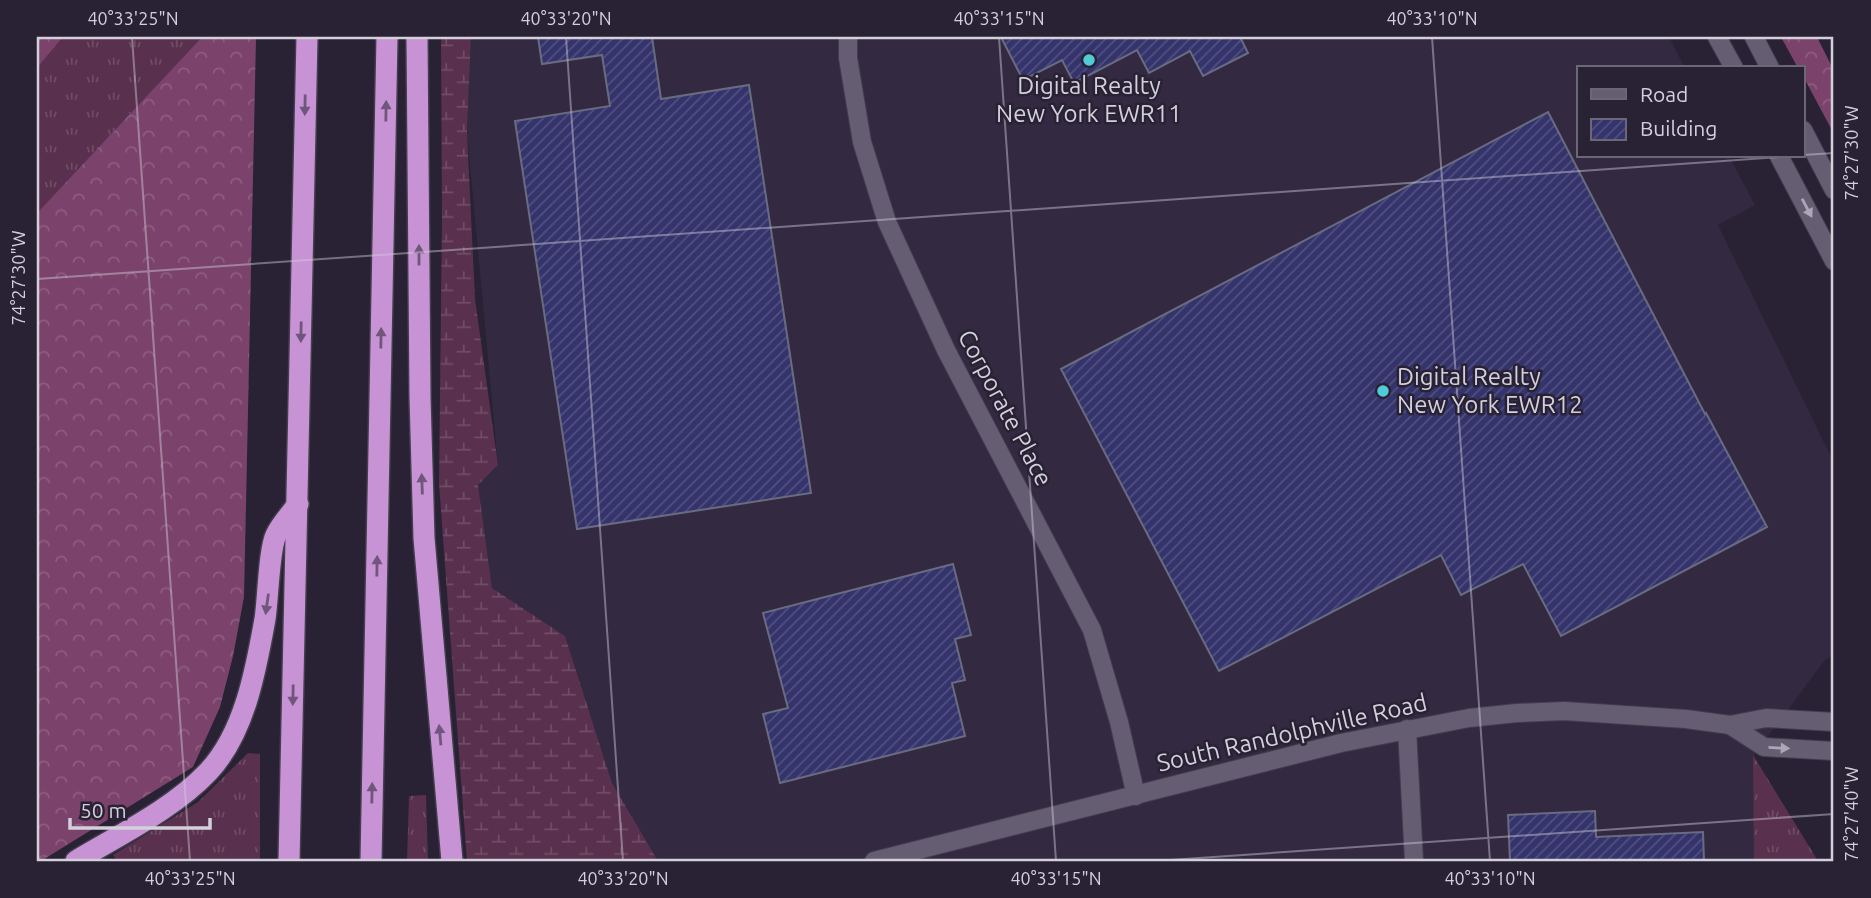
<svg xmlns="http://www.w3.org/2000/svg" width="1871" height="898" font-family="Ubuntu,sans-serif">
<style>
.built{fill:#332a42}
.grass{fill:url(#grass-tufts)}
.forest{fill:url(#forest-crowns)}
.wetland{fill:url(#wetland-marsh)}
.building{fill:url(#building-hatch);stroke:#696b81;stroke-width:2}
.lines{fill:none;stroke-linecap:round;stroke-linejoin:round}
.street-casing{stroke:#433e4d;stroke-width:20}
.secondary-casing{stroke:#433e4d;stroke-width:20}
.highway-casing{stroke:#433e4d;stroke-width:24}
.street{stroke:#655e73;stroke-width:18}
.secondary{stroke:#655e73;stroke-width:18}
.highway{stroke:#c893d5;stroke-width:21}
.oneway{fill:#70557c}
.oneway2{fill:#aca7b7}
.ticks{fill:none;stroke:#d3cfdb;stroke-width:2;stroke-opacity:0.45}
.poi-dot{fill:#52cbd8;stroke:#282234;stroke-width:2.5}
.labels{text-anchor:middle;stroke-width:5;stroke-linejoin:round;paint-order:stroke}
.poi-label{font-size:24px;fill:#d3cfdb;stroke:#282234}
.street-label{font-size:24px;fill:#d3cfdb;stroke:#282234}
.neatline{fill:none;stroke:#d3cfdb;stroke-width:2.5}
.ticks-label{font-size:18px;text-anchor:middle;fill:#d3cfdb}
</style>
<defs>
<pattern id="grass-tufts" width="24" height="20" patternUnits="userSpaceOnUse" patternTransform="scale(1.75)"><rect width="24" height="20" fill="#59304d"/><path d="M3 7l-1-3M5 7V3M7 7l1-3M15 17l-1-3M17 17v-4M19 17l1-3" fill="none" stroke="#704d66"/></pattern>
<pattern id="forest-crowns" width="20" height="18" patternUnits="userSpaceOnUse" patternTransform="scale(1.75)"><rect width="20" height="18" fill="#7b436b"/><path d="M2 6a3 3 0 1 1 6 0M12 15a3 3 0 1 1 6 0" fill="none" stroke="#8d5d80"/></pattern>
<pattern id="wetland-marsh" width="20" height="14" patternUnits="userSpaceOnUse" patternTransform="scale(1.75)"><rect width="20" height="14" fill="#59304d"/><path d="M1 5h8M5 5V1M11 12h8M15 12V8" fill="none" stroke="#704d66"/></pattern>
<pattern id="building-hatch" width="6" height="6" patternUnits="userSpaceOnUse" patternTransform="scale(1.75)"><rect width="6" height="6" fill="#34336b"/><path d="M-1 1l2-2M0 6l6-6M5 7l2-2" fill="none" stroke="#505080"/></pattern>
</defs>
<rect width="100%" height="100%" fill="#282234"/>
<path class="built" d="M 471,37 L 1669,37 L 1685,68 L 1579,68 L 1579,156 L 1729,156 L 1755,205 L 1718,225 L 1834,463 L 1834,655 L 1825,660 L 1754,755 L 1754,861 L 658,861 L 612,783 L 565,636 L 492,588 L 478,485 L 498,465 L 467,132 Z"/>
<g class="grass">
<path d="M 63,37 L 202,37 L 37,213 L 37,68 Z"/>
<path d="M 248,753 L 260,754 L 260,861 L 117,861 L 113,855 L 198,802 Z"/>
<path d="M 1753,755 L 1818,861 L 1754,861 Z"/>
<path d="M 426,795 L 428,861 L 407,861 L 409,796 Z"/>
</g>
<g class="forest">
<path d="M 37,37 L 63,37 L 37,68 Z"/>
<path d="M 202,37 L 256,37 L 244,597 L 233,656 L 220,707 L 193,767 L 41,861 L 37,861 L 37,213 Z"/>
<path d="M 1781,37 L 1817,37 L 1834,71 L 1834,134 L 1803,76 L 1803,68 L 1798,68 Z"/>
</g>
<path class="wetland" d="M 441,37 L 471,37 L 467,132 L 475,299 L 498,465 L 478,485 L 492,588 L 565,636 L 612,783 L 658,861 L 467,861 L 439,484 L 442,218 Z"/>
<g class="building">
<path d="M 538,37 L 652,37 L 661,99 L 749,85 L 811,493 L 577,529 L 515,121 L 610,106 L 602,55 L 542,64 Z"/>
<path d="M 1001,37 L 1240,37 L 1248,53 L 1203,76 L 1190,51 L 1149,73 L 1137,50 L 1074,83 L 1062,60 L 1023,80 Z"/>
<path d="M 1548,112 L 1705,414 L 1706,413 L 1767,527 L 1561,636 L 1523,564 L 1461,595 L 1441,555 L 1219,671 L 1061,369 Z"/>
<path d="M 953,564 L 971,635 L 955,639 L 965,680 L 952,683 L 965,736 L 780,783 L 763,714 L 788,708 L 763,613 Z"/>
<path d="M 1595,811 L 1596,837 L 1703,832 L 1704,861 L 1510,861 L 1508,815 Z"/>
</g>
<g class="lines">
<defs>
<g id="street">
<path d="M 848,37 L 848,58 L 862,142 L 887,222 L 946,350 L 1092,630 L 1119,722 L 1136,796"/>
<path d="M 1407,729 L 1414,861"/>
</g>
<g id="secondary">
<path d="M 1717,37 L 1734,68"/>
<path d="M 1754,37 L 1770,68"/>
<path d="M 1803,130 L 1834,190"/>
<path d="M 1779,156 L 1834,261"/>
<path d="M 1730,725 L 1764,747 L 1834,751"/>
<path d="M 874,861 L 1341,743 L 1469,718 L 1517,713 L 1564,711 L 1686,719 L 1730,725 L 1766,718 L 1834,722"/>
</g>
<g id="highway">
<path d="M 417,37 L 420,397 L 424,538 L 452,861"/>
<path d="M 76,861 C 119,835 173,809 208,772 C 245,733 256,669 265,619 C 268,600 269,549 276,535 C 281,524 291,514 298,504"/>
<path d="M 289,861 L 307,37"/>
<path d="M 371,861 L 387,37"/>
</g>
</defs>
<use href="#street" class="street-casing"/>
<use href="#secondary" class="secondary-casing"/>
<use href="#highway" class="highway-casing"/>
<use href="#street" class="street"/>
<use href="#secondary" class="secondary"/>
<use href="#highway" class="highway"/>
</g>
<defs><path id="oneway-solid" d="M-6-.8H1V-3.2L6.5 0L1 3.2V.8H-6Z" transform="scale(1.75)"/></defs>
<g class="oneway">
<use href="#oneway-solid" transform="translate(305 105) rotate(91)"/>
<use href="#oneway-solid" transform="translate(386 111) rotate(-89)"/>
<use href="#oneway-solid" transform="translate(419 255) rotate(-90)"/>
<use href="#oneway-solid" transform="translate(301 332) rotate(91)"/>
<use href="#oneway-solid" transform="translate(381 338) rotate(-89)"/>
<use href="#oneway-solid" transform="translate(422 484) rotate(-92)"/>
<use href="#oneway-solid" transform="translate(377 566) rotate(-89)"/>
<use href="#oneway-solid" transform="translate(267 604) rotate(98)"/>
<use href="#oneway-solid" transform="translate(293 695) rotate(91)"/>
<use href="#oneway-solid" transform="translate(440 735) rotate(-95)"/>
<use href="#oneway-solid" transform="translate(372 793) rotate(-89)"/>
</g>
<g class="oneway2">
<use href="#oneway-solid" transform="translate(1807 208) rotate(62)"/>
<use href="#oneway-solid" transform="translate(1779 748) rotate(3)"/>
</g>
<path class="ticks" d="M 132,37 L 190,861M 566,37 L 623,861M 999,37 L 1056,861M 1432,37 L 1490,861M 1803,155 L 1834,153M 37,279 L 1794,156M 1155,861 L 1834,814"/>
<g class="poi-dot">
<circle cx="1089" cy="60" r="7"/>
<circle cx="1383" cy="391" r="7"/>
</g>
<g class="labels">
<g class="poi-label">
<text x="1089" y="94">Digital Realty<tspan x="1089" dy="28">New York EWR11</tspan></text>
<text x="1397" y="385" text-anchor="start">Digital Realty<tspan x="1397" dy="28">New York EWR12</tspan></text>
</g>
<g class="street-label">
<text transform="translate(1005 408) rotate(62)" y="8">Corporate Place</text>
<text transform="translate(1292 733) rotate(-13)" y="8">South Randolphville Road</text>
</g>
</g>
<rect width="1871" height="898" fill="none" stroke="#282234" stroke-width="77"/>
<rect x="1577" y="66" width="228" height="91" fill="#282234" stroke="#6c6777" stroke-width="2"/>
<rect x="1591" y="89" width="35" height="10" fill="#655e73" stroke="#6c6777" stroke-width="2"/>
<text x="1640" y="102" font-size="21" fill="#d3cfdb">Road</text>
<rect x="1591" y="119" width="35" height="21" fill="url(#building-hatch)" stroke="#6c6777" stroke-width="2"/>
<text x="1640" y="136" font-size="21" fill="#d3cfdb">Building</text>
<path d="M70 818v10h140v-10" fill="none" stroke="#d3cfdb" stroke-width="3.5"/>
<text x="80" y="818" font-size="21" fill="#d3cfdb" stroke="#282234" stroke-width="5" paint-order="stroke">50 m</text>
<rect x="38" y="38" width="1794" height="822" class="neatline"/>
<g class="ticks-label">
<text x="133" y="25">40°33'25"N</text>
<text x="566" y="25">40°33'20"N</text>
<text x="999" y="25">40°33'15"N</text>
<text x="1432" y="25">40°33'10"N</text>
<text transform="translate(1852 153) rotate(-90)" y="6">74°27'30"W</text>
<text transform="translate(19 278) rotate(-90)" y="6">74°27'30"W</text>
<text transform="translate(1852 814) rotate(-90)" y="6">74°27'40"W</text>
<text x="190" y="885">40°33'25"N</text>
<text x="623" y="885">40°33'20"N</text>
<text x="1056" y="885">40°33'15"N</text>
<text x="1490" y="885">40°33'10"N</text>
</g>
</svg>
